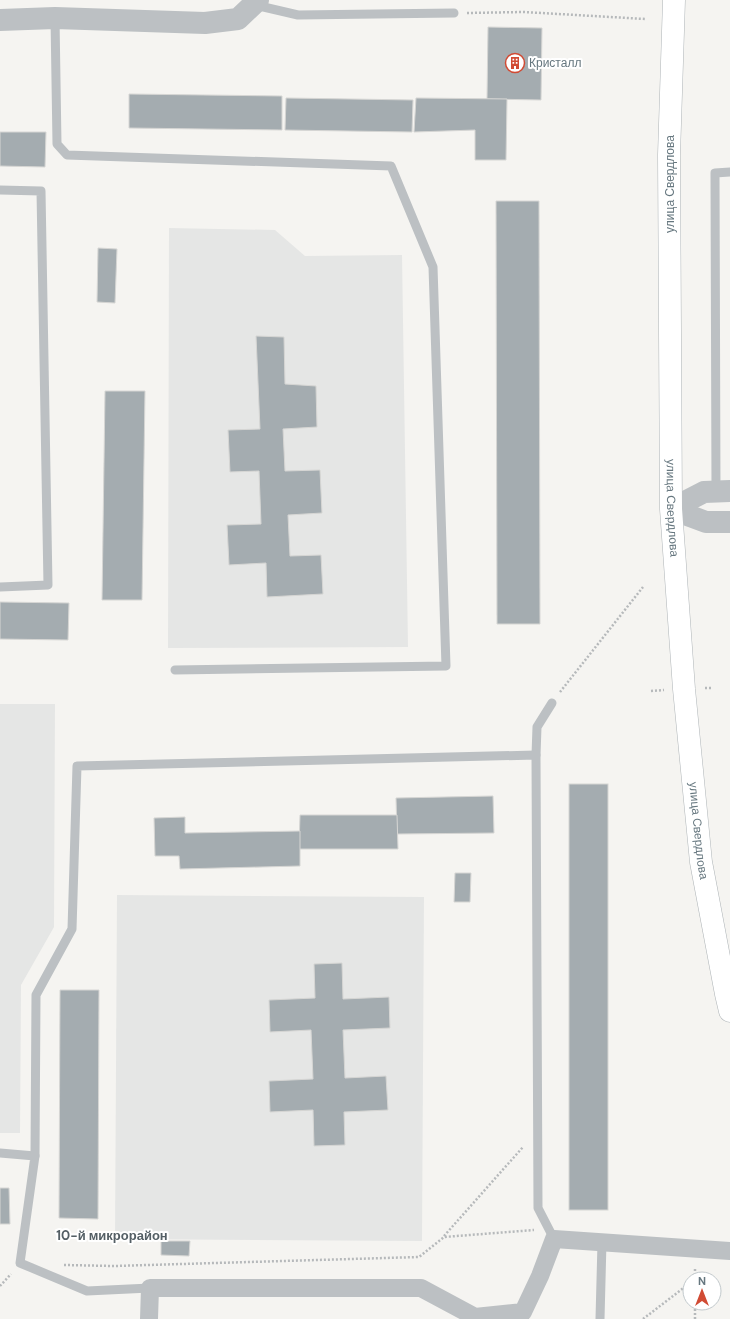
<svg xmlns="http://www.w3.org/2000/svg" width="730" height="1319" font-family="'DM Sans',sans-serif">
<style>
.built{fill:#e5e6e5}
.building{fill:#a4acb0;stroke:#d6d6d4}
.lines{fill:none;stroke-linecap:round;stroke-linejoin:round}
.secondary-casing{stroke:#aeb4b7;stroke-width:23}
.path{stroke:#b6b9bb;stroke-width:2.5;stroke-dasharray:2 2;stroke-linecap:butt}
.service{stroke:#bcc0c3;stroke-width:9}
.minor{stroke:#bcc0c3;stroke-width:18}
.tertiary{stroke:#bcc0c3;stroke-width:22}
.secondary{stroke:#fff;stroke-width:22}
.labels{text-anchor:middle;stroke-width:4;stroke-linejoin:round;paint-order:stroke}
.poi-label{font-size:12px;fill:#66777f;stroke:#fff;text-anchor:start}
.street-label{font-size:12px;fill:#66777f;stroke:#fff}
.neighbourhood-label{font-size:13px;font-weight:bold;fill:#545f65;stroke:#fff}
</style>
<rect width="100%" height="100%" fill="#f5f4f1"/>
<g class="built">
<path d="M 169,228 L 275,230 L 305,256 L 402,255 L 408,647 L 168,648 Z"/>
<path d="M 0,704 L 55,704 L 54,927 L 21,985 L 20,1133 L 0,1133 Z"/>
<path d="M 117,895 L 424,897 L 422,1241 L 115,1239 Z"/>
</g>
<g class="building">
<path d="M 488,27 L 542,28 L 541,100 L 487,99 Z"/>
<path d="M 129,94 L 282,96 L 282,130 L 129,128 Z"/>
<path d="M 286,98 L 413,100 L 412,132 L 285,130 Z"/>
<path d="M 416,98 L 507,99 L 506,160 L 475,160 L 475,130 L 414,132 Z"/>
<path d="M 0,132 L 46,132 L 45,167 L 0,166 Z"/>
<path d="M 496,201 L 539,201 L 540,624 L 497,624 Z"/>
<path d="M 98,248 L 117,249 L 115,303 L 97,302 Z"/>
<path d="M 256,336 L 284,337 L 285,384 L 316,386 L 317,427 L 283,429 L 285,471 L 320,470 L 322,513 L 288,515 L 290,556 L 321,555 L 323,594 L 267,597 L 266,563 L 229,565 L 227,525 L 261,524 L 259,471 L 230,472 L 228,430 L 260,429 Z"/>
<path d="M 105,391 L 145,391 L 142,600 L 102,600 Z"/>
<path d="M 0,602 L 69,603 L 68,640 L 0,639 Z"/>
<rect x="569" y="784" width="39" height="426"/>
<path d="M 493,796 L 494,833 L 397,834 L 396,798 Z"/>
<path d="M 300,815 L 397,815 L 398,849 L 299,849 Z"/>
<path d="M 185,817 L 185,833 L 300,831 L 300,866 L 180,869 L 179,856 L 155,856 L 154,818 Z"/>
<path d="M 455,873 L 471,873 L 470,902 L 454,902 Z"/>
<path d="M 342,963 L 343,999 L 389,997 L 390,1028 L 343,1030 L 345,1078 L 386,1076 L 388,1110 L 344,1112 L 345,1145 L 314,1146 L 313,1110 L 270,1112 L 269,1081 L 313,1079 L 311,1030 L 270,1032 L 269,1000 L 315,998 L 314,964 Z"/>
<path d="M 60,990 L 99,990 L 98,1219 L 59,1218 Z"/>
<path d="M 0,1188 L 9,1188 L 10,1224 L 0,1224 Z"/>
<path d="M 161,1241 L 190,1241 L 189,1256 L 161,1255 Z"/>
</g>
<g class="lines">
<defs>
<g id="secondary">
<path id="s1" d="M 674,0 L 669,155 L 671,509 L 684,689 L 701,862 L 726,994 L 730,1011"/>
</g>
</defs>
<use href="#secondary" class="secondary-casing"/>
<g class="path">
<path d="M 467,13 L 524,12 L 645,19"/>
<path d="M 705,688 L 711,688"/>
<path d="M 651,691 L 664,690"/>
<path d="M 560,692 L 643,587"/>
<path d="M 444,1236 L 523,1147"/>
<path d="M 64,1265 L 114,1266 L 419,1257 L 444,1237 L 534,1230"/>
<path d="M 695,1279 L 695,1268"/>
<path d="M 0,1286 L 11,1274"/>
<path d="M 643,1319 L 690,1283"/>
<path d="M 695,1319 L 695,1303"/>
</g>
<g class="service">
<path d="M 255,5 L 298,15 L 454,13"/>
<path d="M 55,18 L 57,144 L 67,155 L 391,166 L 433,267 L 446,666 L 175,670"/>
<path d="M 0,190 L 41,191 L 48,585 L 0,587"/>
<path d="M 716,492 L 715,173 L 730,172"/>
<path d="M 536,755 L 537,727 L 552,703"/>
<path d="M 0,1153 L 35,1156 L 20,1263 L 87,1291 L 150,1288"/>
<path d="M 35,1156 L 36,995 L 72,929 L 77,766 L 536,755 L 538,1208 L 554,1239"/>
<path d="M 600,1319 L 602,1242"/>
</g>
<path class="minor" d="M 149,1319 L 150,1288 L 421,1288 L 475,1317 L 523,1312 L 540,1276 L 554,1239 L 730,1251"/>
<g class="tertiary">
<path d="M 0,20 L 55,18 L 205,23 L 238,19 L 258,0"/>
<path d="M 671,509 L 704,492 L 730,491"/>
<path d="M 671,509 L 706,522 L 730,522"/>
</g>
<use href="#secondary" class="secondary"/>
</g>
<defs>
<symbol id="building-ring" viewBox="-11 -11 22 22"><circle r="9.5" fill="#fff" stroke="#d14b34" stroke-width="1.5"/><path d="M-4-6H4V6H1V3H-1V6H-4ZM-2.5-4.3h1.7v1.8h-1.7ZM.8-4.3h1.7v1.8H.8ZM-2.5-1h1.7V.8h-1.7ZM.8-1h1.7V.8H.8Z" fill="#d14b34"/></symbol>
</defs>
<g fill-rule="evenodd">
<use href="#building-ring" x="504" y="52" width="22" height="22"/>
</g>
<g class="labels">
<g class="poi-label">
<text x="529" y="67">Кристалл</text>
</g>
<g class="street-label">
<text transform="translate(670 184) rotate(-90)" y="4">улица Свердлова</text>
<text dy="4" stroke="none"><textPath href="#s1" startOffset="508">улица Свердлова</textPath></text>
<text dy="4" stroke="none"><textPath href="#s1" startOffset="832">улица Свердлова</textPath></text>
</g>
<g class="neighbourhood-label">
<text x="112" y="1240">10-й микрорайон</text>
</g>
</g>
<g transform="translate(702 1291)"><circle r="19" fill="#ffffff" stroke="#c2c9cc"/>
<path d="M0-3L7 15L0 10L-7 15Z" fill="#d14b34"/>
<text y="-6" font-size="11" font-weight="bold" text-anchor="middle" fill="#66777f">N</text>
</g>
</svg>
